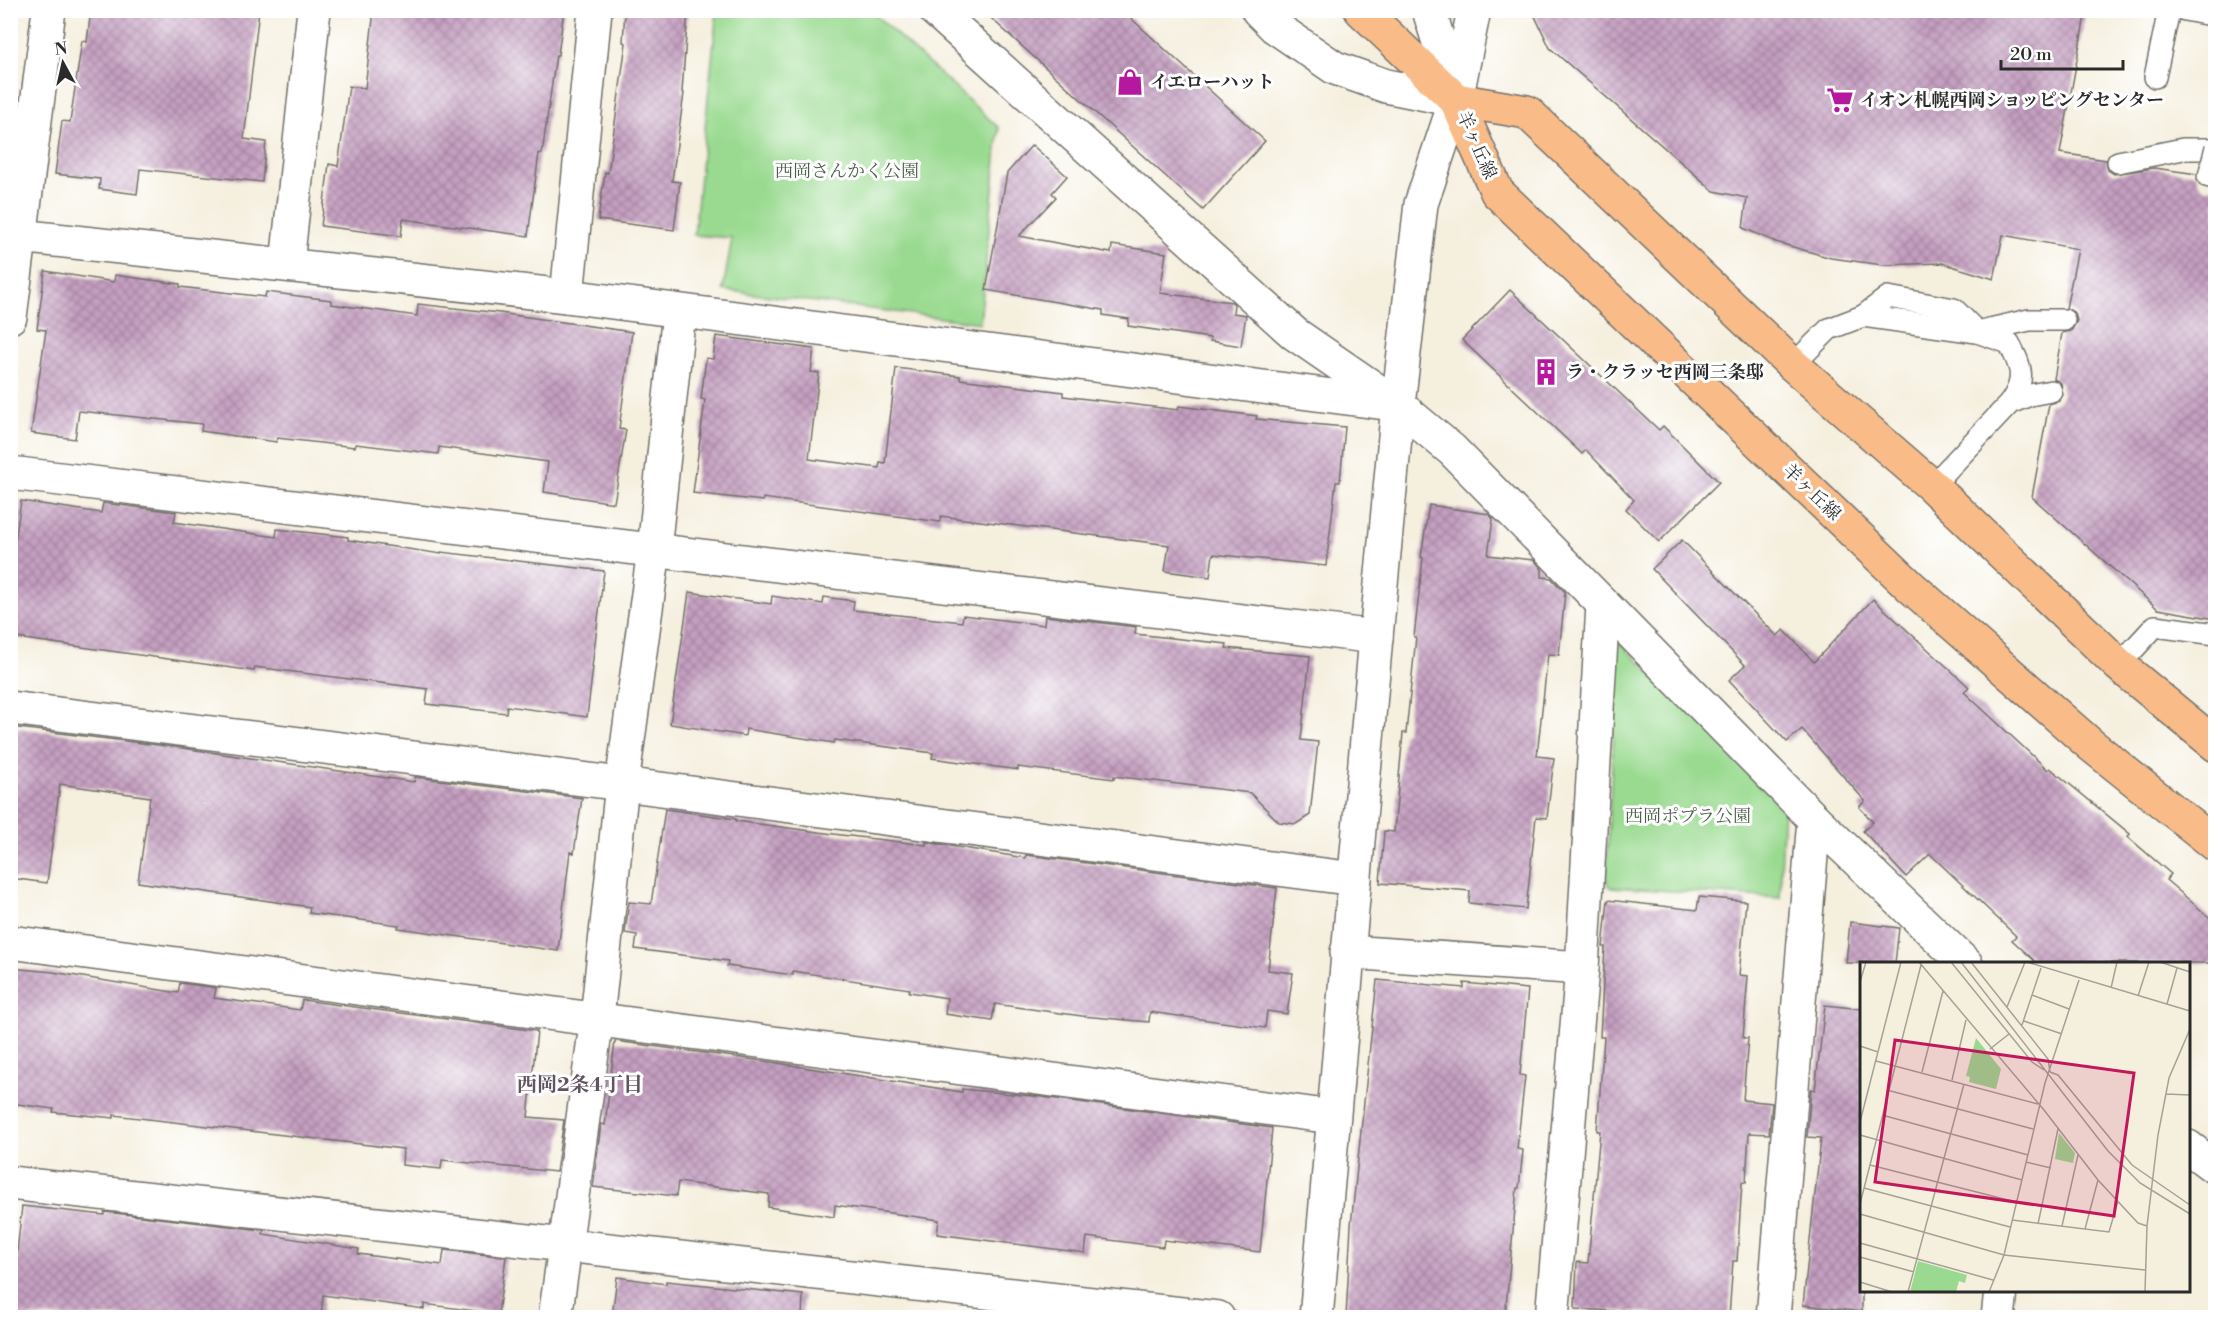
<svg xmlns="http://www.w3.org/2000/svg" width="2226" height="1328" font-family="'Libre Bodoni','Noto Serif JP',serif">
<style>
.park{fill:#9ada90;stroke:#62825e;stroke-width:1.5}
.building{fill:url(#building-cross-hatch)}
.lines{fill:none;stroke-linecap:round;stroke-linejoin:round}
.service-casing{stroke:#72706a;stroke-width:24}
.minor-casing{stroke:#72706a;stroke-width:36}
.primary-casing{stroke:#72706a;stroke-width:36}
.service{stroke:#fff;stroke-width:21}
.minor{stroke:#fff;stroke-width:33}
.primary{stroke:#f9bc89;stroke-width:33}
.service-bridge-casing{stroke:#72706a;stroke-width:24;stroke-linecap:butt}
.service-bridge{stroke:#fff;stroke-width:21}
.labels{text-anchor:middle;stroke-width:6;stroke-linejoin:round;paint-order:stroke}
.poi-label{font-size:18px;font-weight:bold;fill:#2b2b2b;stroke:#fff;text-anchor:start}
.street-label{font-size:18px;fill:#2b2b2b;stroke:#fff}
.park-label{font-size:18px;fill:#4c6049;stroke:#fff}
.neighbourhood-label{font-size:20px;font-weight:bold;fill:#615460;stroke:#fff}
.inset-road{fill:none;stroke:#a4a196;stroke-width:1.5}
.view{fill:#c2185b;fill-opacity:0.15;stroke:#c2185b;stroke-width:3}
.inset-edge{fill:none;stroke:#2b2b2b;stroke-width:3}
</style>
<defs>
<pattern id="building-cross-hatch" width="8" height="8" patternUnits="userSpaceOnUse" patternTransform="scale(1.5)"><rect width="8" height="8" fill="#c59fc1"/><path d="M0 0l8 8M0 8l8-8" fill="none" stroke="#a0829d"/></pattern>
</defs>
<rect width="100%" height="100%" fill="#fff"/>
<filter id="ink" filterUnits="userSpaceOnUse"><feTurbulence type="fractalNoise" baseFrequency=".0167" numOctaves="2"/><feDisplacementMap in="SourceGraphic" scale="12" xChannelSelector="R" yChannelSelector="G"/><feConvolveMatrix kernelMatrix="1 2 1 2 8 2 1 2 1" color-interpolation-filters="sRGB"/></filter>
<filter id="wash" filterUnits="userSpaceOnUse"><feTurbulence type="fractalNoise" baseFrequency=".008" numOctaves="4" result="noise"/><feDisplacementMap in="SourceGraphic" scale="24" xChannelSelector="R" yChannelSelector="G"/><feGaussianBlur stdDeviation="1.35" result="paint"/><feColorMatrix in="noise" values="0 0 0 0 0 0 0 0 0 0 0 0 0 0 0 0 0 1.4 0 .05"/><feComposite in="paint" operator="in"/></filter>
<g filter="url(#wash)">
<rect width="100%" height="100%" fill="#f5efde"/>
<g class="park">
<path d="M 717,11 L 871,11 L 999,128 L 980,323 L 723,290 L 732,238 L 694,235 Z"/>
<path d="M 1615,638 L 1784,803 L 1780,898 L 1610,887 L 1606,878 L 1616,687 Z"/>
</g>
<g id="blocks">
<g class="building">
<path d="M 91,10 L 259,10 L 244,139 L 266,142 L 262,182 L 140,169 L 137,194 L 99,189 L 100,179 L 55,174 L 62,121 L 70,122 L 82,41 L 87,42 Z"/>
<path d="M 374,10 L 564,10 L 558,55 L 556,55 L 542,154 L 539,153 L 528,236 L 403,219 L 401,236 L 321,226 L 329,164 L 338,166 L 349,86 L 365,88 Z"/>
<path d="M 625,10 L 688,10 L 682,92 L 684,93 L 672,181 L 680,182 L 674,230 L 598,220 L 605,172 L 608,173 L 626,43 L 623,42 Z"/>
<path d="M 982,10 L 1122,10 L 1265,141 L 1203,210 Z"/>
<path d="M 1532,10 L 2086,10 L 2060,153 L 2106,160 L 2108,170 L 2114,174 L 2154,168 L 2197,174 L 2197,180 L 2201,186 L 2207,188 L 2216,187 L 2216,619 L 2158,609 L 2032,497 L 2049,404 L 2059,401 L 2063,395 L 2061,383 L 2054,379 L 2062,333 L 2071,331 L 2077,321 L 2075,313 L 2066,308 L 2078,249 L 2003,235 L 1994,279 L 1942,263 L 1883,265 L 1831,258 L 1776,242 L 1743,228 L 1747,198 L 1714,191 L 1550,48 Z"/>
<path d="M 1032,145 L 1067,176 L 1052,193 L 1056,197 L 1019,236 L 1111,253 L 1112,245 L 1166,253 L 1160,293 L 1232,302 L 1234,304 L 1233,313 L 1246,315 L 1241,346 L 1210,341 L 1210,338 L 1128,326 L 1129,319 L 1103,315 L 1103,310 L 986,290 L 1007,173 Z"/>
<path d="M 45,271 L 114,282 L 115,275 L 180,284 L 180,287 L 265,297 L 266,292 L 331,300 L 331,304 L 417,316 L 418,304 L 500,313 L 632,332 L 619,429 L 626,430 L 614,503 L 544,492 L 548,462 L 439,447 L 438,454 L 356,444 L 355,447 L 277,438 L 276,442 L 201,431 L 202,424 L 79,411 L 75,439 L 31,433 L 46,330 L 37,329 Z"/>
<path d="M 1510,290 L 1659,430 L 1663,426 L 1719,482 L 1659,542 L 1626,509 L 1634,500 L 1586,450 L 1582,454 L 1462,340 Z"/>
<path d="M 716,336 L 814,349 L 811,372 L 819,373 L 809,459 L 879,468 L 880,462 L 885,463 L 896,368 L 960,376 L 960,379 L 1063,392 L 1063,396 L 1178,410 L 1179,406 L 1257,416 L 1256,419 L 1345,427 L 1340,482 L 1336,482 L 1326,566 L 1213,554 L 1210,577 L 1165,571 L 1169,545 L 941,516 L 940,522 L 763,498 L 763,501 L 693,493 L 705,400 L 701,399 L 706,358 L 713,359 Z"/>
<path d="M 21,501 L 101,513 L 103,503 L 176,512 L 174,522 L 276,537 L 277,529 L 348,537 L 348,540 L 441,554 L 441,552 L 604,571 L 592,667 L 593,667 L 587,717 L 507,706 L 506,713 L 426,704 L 428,689 L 255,667 L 254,671 L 10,637 L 10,576 Z"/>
<path d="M 1429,505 L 1489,514 L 1493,519 L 1488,555 L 1534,560 L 1542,569 L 1542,577 L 1551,578 L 1565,592 L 1559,655 L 1548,654 L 1537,756 L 1554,758 L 1547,818 L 1536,817 L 1526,909 L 1469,903 L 1470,891 L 1380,883 L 1384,831 L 1394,832 L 1403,733 L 1406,733 L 1416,637 L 1414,637 L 1423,558 L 1421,557 Z"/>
<path d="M 1682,540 L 1777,636 L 1784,630 L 1814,662 L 1873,599 L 1969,687 L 1964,692 L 2048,770 L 2050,768 L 2130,834 L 2128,837 L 2171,874 L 2166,880 L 2216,923 L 2216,963 L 2037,963 L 2012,940 L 2016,936 L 1930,854 L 1906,877 L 1863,831 L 1873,822 L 1859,807 L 1865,801 L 1802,729 L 1787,742 L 1729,680 L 1745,665 L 1652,569 Z"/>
<path d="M 689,592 L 771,604 L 772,596 L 823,604 L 824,597 L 854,601 L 853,610 L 962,622 L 963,615 L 1044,625 L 1045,616 L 1136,627 L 1135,634 L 1227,644 L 1226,648 L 1310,656 L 1301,740 L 1318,742 L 1310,815 L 1296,824 L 1279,822 L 1250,793 L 1114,776 L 1114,779 L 1018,767 L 1018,770 L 932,758 L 933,753 L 835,740 L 834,743 L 746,729 L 745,736 L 670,724 Z"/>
<path d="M 10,727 L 182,748 L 414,782 L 415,777 L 582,798 L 574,853 L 570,852 L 558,951 L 398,928 L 399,925 L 309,913 L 310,907 L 138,882 L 150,797 L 60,784 L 47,883 L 10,878 Z"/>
<path d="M 665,809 L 736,819 L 736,821 L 841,835 L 926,845 L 926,842 L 1025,858 L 1026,855 L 1277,888 L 1268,970 L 1293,973 L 1287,1014 L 1267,1011 L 1265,1028 L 1150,1012 L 1149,1022 L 1082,1016 L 995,1004 L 992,1021 L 945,1014 L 947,998 L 909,992 L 910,989 L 793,971 L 793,975 L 727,966 L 728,961 L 635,949 L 637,935 L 625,933 L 629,902 L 651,904 Z"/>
<path d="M 1699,897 L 1746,901 L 1739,975 L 1748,976 L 1743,1038 L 1748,1038 L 1743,1100 L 1772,1103 L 1769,1134 L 1749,1133 L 1746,1182 L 1742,1182 L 1737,1261 L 1733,1261 L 1729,1317 L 1654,1317 L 1654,1313 L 1575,1309 L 1577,1262 L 1588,1263 L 1600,1131 L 1597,1131 L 1604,1037 L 1600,1037 L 1605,947 L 1603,947 L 1608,900 L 1697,910 Z"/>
<path d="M 1850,922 L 1899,928 L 1895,963 L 1846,963 Z"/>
<path d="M 10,968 L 53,972 L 178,993 L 180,983 L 210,987 L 216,988 L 214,998 L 300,1010 L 302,1000 L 537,1031 L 528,1117 L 564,1120 L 556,1172 L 442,1160 L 441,1169 L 402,1165 L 403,1149 L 114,1115 L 114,1118 L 53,1112 L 54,1109 L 10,1103 Z"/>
<path d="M 1377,980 L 1464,988 L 1464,983 L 1528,989 L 1520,1075 L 1525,1076 L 1517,1149 L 1523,1150 L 1519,1188 L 1517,1188 L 1505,1317 L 1346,1317 L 1351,1225 Z"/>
<path d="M 1825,1005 L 1862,1009 L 1862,1312 L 1803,1305 L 1821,1138 L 1807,1137 L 1811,1089 L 1815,1090 Z"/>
<path d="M 615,1041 L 771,1062 L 962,1092 L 962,1089 L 1042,1097 L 1272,1128 L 1260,1252 L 1164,1240 L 1163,1247 L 1087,1237 L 1085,1253 L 937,1234 L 939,1220 L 835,1205 L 834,1217 L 768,1207 L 769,1194 L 678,1182 L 676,1196 L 593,1187 L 601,1124 L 605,1125 Z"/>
<path d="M 22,1206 L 104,1215 L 105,1212 L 264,1230 L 263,1234 L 359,1249 L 358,1254 L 442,1265 L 444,1250 L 506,1257 L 498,1314 L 424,1304 L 424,1309 L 323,1295 L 321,1317 L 10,1317 Z"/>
<path d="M 617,1277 L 666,1284 L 666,1281 L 803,1295 L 802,1317 L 612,1317 Z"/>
</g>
</g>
</g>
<g filter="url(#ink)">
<use href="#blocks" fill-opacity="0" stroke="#72706a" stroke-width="1.5"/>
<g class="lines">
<defs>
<g id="service">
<path d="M 2185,10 L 2216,16"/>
<path d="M 2155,77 L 2169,10"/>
<path d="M 2118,162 L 2183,149 L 2216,149"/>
<path d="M 1863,316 L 1888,297 L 1954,309 L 1977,332 L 2009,343 C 2021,367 2027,378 2010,403"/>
<path d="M 1793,365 L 1829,329 L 1863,316 L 1977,332 L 2029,320 L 2064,320"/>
<path d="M 1932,486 L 2010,403 L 2030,395 L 2051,391"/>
<path d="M 2119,665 L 2155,626 L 2216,634"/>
</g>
<g id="minor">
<path d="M 935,10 L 1295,334 L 1398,405 L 1452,450 L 1814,819 L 1966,964"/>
<path d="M 1258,10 L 1275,27 L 1335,68 L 1386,86 L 1456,100"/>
<path d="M 1429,10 L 1455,95"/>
<path d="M 10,235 L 567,296 L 1393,404"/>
<path d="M 287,264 L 314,10"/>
<path d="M 567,296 L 595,10"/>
<path d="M 10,317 L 49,10"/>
<path d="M 10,473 L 1376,637"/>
<path d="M 10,708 L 622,784 L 1355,879"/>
<path d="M 10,942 L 1333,1117"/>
<path d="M 1347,952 L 1582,968"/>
<path d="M 2188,1147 L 2216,1168"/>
<path d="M 10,1183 L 1218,1318"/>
<path d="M 555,1318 L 597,1018 L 622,784 L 654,550 L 679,312"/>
<path d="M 1316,1318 L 1376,637 L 1398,405 L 1421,204 L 1456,100 L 1474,10"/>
<path d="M 1552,1318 L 1582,968 L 1603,605"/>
<path d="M 1773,1318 L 1814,819"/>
<path d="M 1998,1318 L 2001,1290"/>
</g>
<g id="primary">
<path d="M 1361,10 L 1456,100 L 1497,192 L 1910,586 L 2091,745 L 2216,845"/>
<path d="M 1456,100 L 1527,112 L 1793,365 L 1932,486 L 2119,665 L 2216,745"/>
</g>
</defs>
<use href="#service" class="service-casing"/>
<use href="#minor" class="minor-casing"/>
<use href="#primary" class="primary-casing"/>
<use href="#service" class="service"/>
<use href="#minor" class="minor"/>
<use href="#primary" class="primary"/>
<defs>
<path id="service-bridge" d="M 2209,176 L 2216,147"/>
</defs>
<use href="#service-bridge" class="service-bridge-casing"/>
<use href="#service-bridge" class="service-bridge"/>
</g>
</g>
<defs>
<symbol id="shop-bare" viewBox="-9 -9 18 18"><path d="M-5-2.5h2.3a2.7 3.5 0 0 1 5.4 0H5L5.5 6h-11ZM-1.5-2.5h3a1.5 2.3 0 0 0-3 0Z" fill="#b5179e" stroke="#fff" stroke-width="2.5" paint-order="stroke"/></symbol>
<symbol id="supermarket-bare" viewBox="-9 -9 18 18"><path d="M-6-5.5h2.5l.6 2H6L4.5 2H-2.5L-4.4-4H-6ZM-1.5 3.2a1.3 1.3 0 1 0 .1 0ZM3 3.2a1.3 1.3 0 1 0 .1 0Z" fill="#b5179e" stroke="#fff" stroke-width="2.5" paint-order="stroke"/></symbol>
<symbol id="building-bare" viewBox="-9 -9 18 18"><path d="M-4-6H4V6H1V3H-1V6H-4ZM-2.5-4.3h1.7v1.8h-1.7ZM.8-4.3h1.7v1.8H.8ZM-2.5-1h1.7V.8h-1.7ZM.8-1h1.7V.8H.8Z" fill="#b5179e" stroke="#fff" stroke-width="2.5" paint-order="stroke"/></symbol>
</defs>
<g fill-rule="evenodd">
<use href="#shop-bare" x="1111" y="63" width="38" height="38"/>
<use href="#supermarket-bare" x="1821" y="81" width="38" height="38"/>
<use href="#building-bare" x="1527" y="353" width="38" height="38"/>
</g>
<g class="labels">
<g class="poi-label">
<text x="1150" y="88">イエローハット</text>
<text x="1860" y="106">イオン札幌西岡ショッピングセンター</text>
<text x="1566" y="378">ラ・クラッセ西岡三条邸</text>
</g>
<g class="street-label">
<text transform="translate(1477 145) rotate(66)" y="6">羊ヶ丘線</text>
<text transform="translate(1812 492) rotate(44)" y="6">羊ヶ丘線</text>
</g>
<g class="park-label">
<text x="847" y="177">西岡さんかく公園</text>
<text x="1688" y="822">西岡ポプラ公園</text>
</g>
<g class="neighbourhood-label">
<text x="580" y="1091">西岡2条4丁目</text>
</g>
</g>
<g transform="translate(1860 962)">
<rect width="330" height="330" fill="#f5efde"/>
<path d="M 116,76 L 141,107 L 136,127 L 109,120 L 110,115 L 106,114 ZM 199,171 L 215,191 L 213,201 L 195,197 ZM 58,299 L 107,313 L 105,321 L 99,319 L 96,330 L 50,330 Z" fill="#9ada90"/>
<path class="inset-road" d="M 59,0 L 184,148 L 238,218 L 278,261 L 287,264M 91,0 L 172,100 L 184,108M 101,0 L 248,189 L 280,221 L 330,252M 111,0 L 188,97 L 190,110M 167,0 L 330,49M 300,0 L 330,10M 0,20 L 6,0M 251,26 L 257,0M 172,33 L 209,47M 278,34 L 289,0M 307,42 L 317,6M 147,45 L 165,0M 164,59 L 202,72M 162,63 L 181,6M 0,84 L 18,90M 130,87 L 149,72M 16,99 L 178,142M 62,110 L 83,29M 190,110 L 198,113 L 272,203 L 330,243M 92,118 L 106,58M 27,128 L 173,167M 306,132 L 330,133M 22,153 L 168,193M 0,160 L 41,0M 0,173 L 162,218M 166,200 L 191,206M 10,203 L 156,240M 4,226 L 150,265M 0,242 L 61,3M 0,252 L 144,293 L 285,308M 152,258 L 249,270 L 258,239M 178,262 L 198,167M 202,264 L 218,193M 225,267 L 238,218M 0,281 L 133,318M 0,295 L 54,310M 0,320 L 32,330M 48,330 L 104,122M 129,330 L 144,293 L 185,121 L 219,18M 285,330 L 287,264 L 298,173 L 309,116 L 330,67"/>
<path class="view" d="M 35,78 L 274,111 L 254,254 L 15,220 Z"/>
<rect width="330" height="330" class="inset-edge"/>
</g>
<rect width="2226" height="1328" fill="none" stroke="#fff" stroke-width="36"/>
<g transform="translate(63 63) rotate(352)" stroke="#ffffff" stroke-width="4.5" paint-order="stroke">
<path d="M0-4.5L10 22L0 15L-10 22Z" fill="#2b2b2b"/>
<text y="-9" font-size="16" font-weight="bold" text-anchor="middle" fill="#2b2b2b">N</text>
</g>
<path d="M2001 60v9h122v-9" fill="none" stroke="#2b2b2b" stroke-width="3"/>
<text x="2010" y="60" font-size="18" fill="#2b2b2b" stroke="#ffffff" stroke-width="4.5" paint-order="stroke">20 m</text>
</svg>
